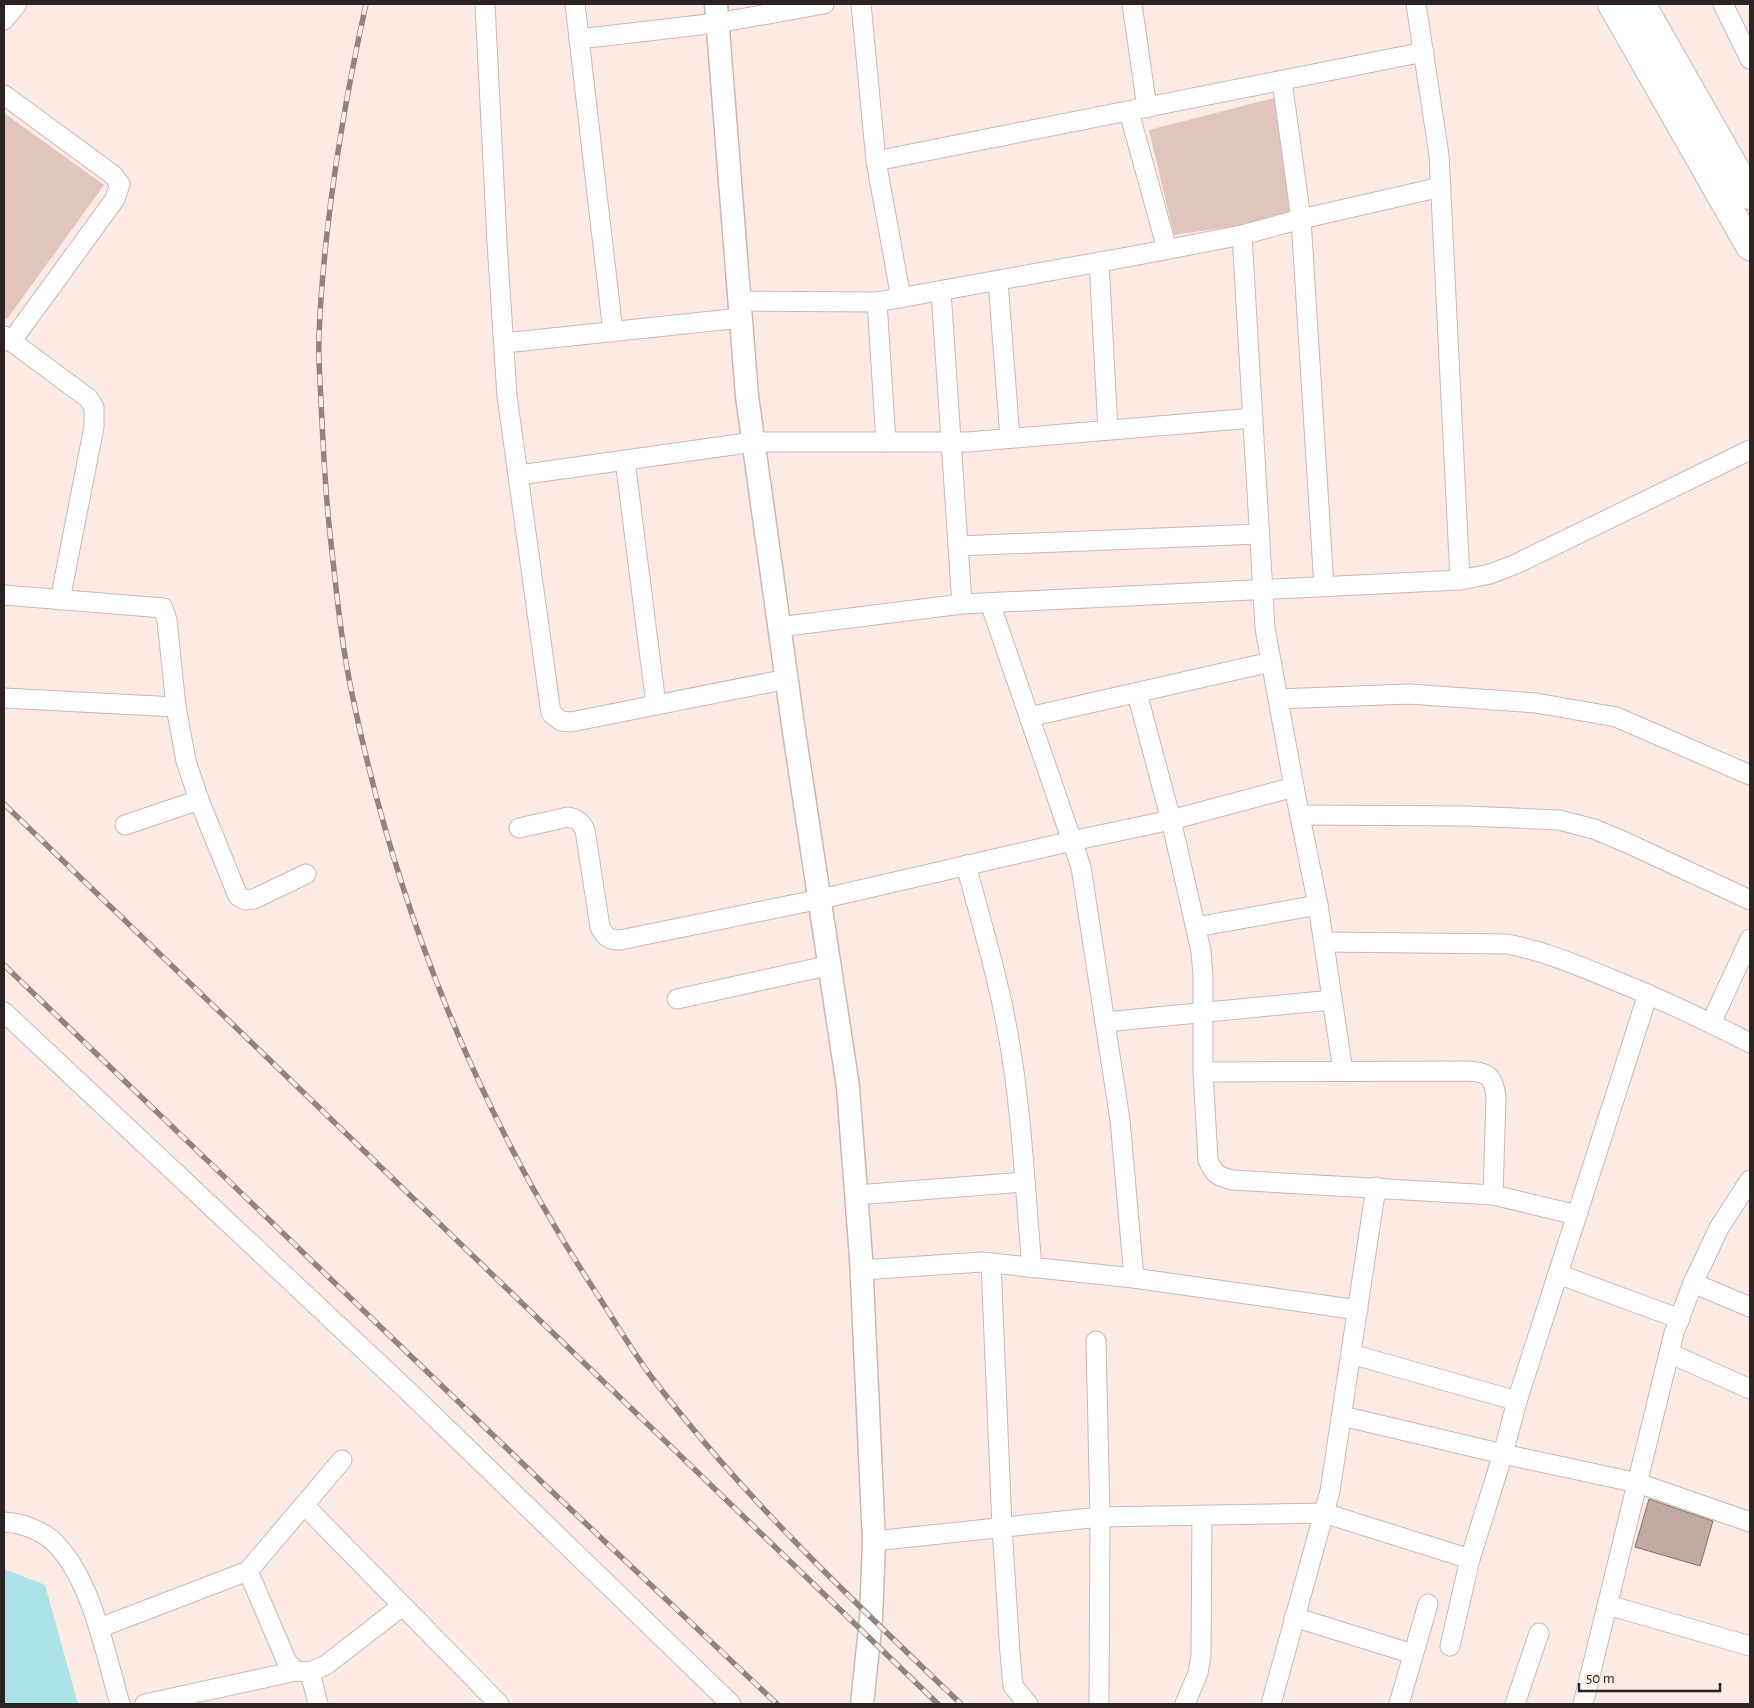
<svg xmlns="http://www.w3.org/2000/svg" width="1754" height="1708" font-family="'Alegreya Sans',sans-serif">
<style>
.green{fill:#e1c4bc}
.water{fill:#abe3e8}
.building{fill:#bea9a3;stroke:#85716b}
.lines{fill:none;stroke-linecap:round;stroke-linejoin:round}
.minor-casing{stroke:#cdb7b1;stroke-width:21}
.tertiary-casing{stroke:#cdb7b1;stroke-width:25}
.primary-casing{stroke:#cdb7b1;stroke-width:30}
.minor{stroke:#fff;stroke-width:19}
.tertiary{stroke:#fff;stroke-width:22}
.primary{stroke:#fff;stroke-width:28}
.rail-casing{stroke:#908380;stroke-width:5.5}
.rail{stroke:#fceae5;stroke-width:4;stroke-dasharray:11;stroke-linecap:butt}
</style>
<rect width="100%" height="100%" fill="#fceae5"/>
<g class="green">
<path d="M 1278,97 L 1297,217 L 1174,235 L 1149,130 Z"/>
<path d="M 4,113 L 104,185 L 7,319 L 4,317 Z"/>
</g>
<path class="water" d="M 4,1569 L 45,1585 L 78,1704 L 4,1704 Z"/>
<path class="building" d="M 1649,1499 L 1713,1521 L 1700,1566 L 1635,1547 Z"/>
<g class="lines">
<defs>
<g id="minor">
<path d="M 485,4 L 497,242 L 507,396 L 551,713 L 561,721 L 571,722 L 787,679"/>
<path d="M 575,4 L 613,332"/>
<path d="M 861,4 L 876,161 L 901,298"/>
<path d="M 1132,4 L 1147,108"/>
<path d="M 1416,4 L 1439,155 L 1460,580"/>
<path d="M 1723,4 L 1750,59"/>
<path d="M 4,20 L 17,4"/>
<path d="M 579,39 L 717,23 L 824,4"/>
<path d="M 4,95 L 113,175 L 120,184 L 115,199 L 11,342"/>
<path d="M 1129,112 L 1167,249"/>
<path d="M 876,161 L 1424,52"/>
<path d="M 1242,235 L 1265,628 L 1294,787 L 1318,905 L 1343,1071"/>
<path d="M 1099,262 L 1108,430"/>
<path d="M 998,281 L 1010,438"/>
<path d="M 941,291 L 962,604"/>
<path d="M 739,301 L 877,302 L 1133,256 L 1242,235 L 1301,219 L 1282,81"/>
<path d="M 877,302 L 886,442"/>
<path d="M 4,336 L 88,398 L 94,407 L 94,427 L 60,600"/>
<path d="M 504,343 L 741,318"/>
<path d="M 625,460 L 656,705"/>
<path d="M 519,475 L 754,442 L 968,442 L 1253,418"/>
<path d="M 958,546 L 1259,534"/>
<path d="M 1324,587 L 1301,219 L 1441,187"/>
<path d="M 4,595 L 163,608 L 167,620 L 176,707 L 186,761 L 199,800 L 238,896 L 245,900 L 254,899 L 306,874"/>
<path d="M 990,603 L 1081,867 L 1120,1120 L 1134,1278"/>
<path d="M 779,627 L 962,604 L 1460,580 L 1490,574 L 1516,564 L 1750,450"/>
<path d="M 1137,693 L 1171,820 L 1201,951 L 1203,975 L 1203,1072 L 1208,1160 C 1214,1174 1217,1176 1232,1180 L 1493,1195 L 1577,1215"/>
<path d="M 4,698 L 176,707"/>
<path d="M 1278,699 L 1409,694 L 1536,703 L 1616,717 L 1750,775"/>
<path d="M 1029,717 L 1271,662"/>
<path d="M 1300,815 L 1467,816 L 1559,820 L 1594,829 L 1625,842 L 1750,900"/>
<path d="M 125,825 L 199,800"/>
<path d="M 519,828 L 568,817 C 577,819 581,822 585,830 L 600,927 C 605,937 609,940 620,940 L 821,899 L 1072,841 L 1171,820 L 1294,787"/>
<path d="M 966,865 C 981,921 998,977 1008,1034 C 1022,1111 1025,1190 1032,1268"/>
<path d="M 1196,927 L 1318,905"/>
<path d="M 1324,942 L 1507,944 C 1544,951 1577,965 1611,979 C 1659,998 1705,1020 1750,1043"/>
<path d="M 677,999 L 831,965"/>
<path d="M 4,1012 L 410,1393 L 731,1704"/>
<path d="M 1105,1022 L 1332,1000"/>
<path d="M 1711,1023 L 1750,939"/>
<path d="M 1203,1072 L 1465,1071 C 1487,1072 1493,1074 1496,1097 L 1493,1195"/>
<path d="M 856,1195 L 1025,1182"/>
<path d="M 991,1263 L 1002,1527 L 1010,1653 L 1013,1686 L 1028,1704"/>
<path d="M 861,1270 L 982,1262 L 1134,1278 L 1358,1310"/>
<path d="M 1558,1274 L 1680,1319"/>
<path d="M 1693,1283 L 1750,1307"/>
<path d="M 1096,1341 L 1100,1517 L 1099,1704"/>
<path d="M 1669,1353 L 1750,1389"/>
<path d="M 1351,1354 L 1517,1401"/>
<path d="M 1342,1416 L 1503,1454 L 1638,1483 L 1750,1522"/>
<path d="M 304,1505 L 499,1704"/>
<path d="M 4,1522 C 22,1523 44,1531 56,1544 C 92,1581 106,1656 120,1704"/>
<path d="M 874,1541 L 1100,1517 L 1324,1513 L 1470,1559"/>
<path d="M 248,1571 L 287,1662 L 296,1671 L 310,1672 L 326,1665 L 402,1606"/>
<path d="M 1608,1605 L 1750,1646"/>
<path d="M 1294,1617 L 1413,1654"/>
<path d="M 99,1628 L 248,1571 L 342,1460"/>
<path d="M 1450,1646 L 1470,1559 L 1503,1454 L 1517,1401 L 1648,994"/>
<path d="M 310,1672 L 318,1704"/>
<path d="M 145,1704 L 296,1671"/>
<path d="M 1185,1704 L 1198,1673 L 1201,1655 L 1202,1515"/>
<path d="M 1271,1704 L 1330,1491 L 1376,1187"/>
<path d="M 1399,1704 L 1428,1604"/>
<path d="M 1515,1704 L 1539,1633"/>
<path d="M 1583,1704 L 1674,1333 L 1693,1283 L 1719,1228 L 1750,1180"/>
</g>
<path id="tertiary" d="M 716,4 L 747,396 L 793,725 L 848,1087 L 861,1258 L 874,1541 L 871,1619 L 862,1704"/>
<g id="primary">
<path d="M 1612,4 L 1750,246"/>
<path d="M 1641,4 L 1750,195"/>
</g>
</defs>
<use href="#minor" class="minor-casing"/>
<use href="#tertiary" class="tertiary-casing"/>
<use href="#primary" class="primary-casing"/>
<use href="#minor" class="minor"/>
<use href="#tertiary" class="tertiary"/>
<use href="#primary" class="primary"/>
<defs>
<g id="rail">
<path d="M 366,4 C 342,113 324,222 319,334 C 318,356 320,379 321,401 C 323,445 325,489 330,534 C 336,587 341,642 352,694 C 396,906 476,1110 595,1291 C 614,1320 632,1351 653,1379 C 744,1498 853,1601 961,1704"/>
<path d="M 4,804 L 938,1704"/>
<path d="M 4,965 L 545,1485 L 777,1704"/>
</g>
</defs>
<use href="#rail" class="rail-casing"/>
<use href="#rail" class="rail"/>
</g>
<rect width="1754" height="1708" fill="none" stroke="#2c2422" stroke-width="10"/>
<path d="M1579 1683v8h141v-8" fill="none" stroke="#2c2422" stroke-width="2.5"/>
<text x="1586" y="1683" font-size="15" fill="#2c2422" stroke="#fceae5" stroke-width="4" paint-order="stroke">50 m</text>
</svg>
